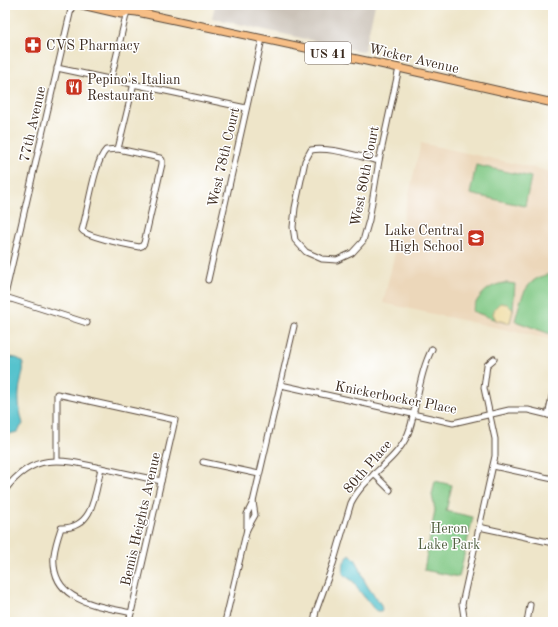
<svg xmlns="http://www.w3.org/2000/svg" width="558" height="627" font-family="'Old Standard TT',serif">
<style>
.built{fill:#ecd7ba}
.industrial{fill:#cbc2b8}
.green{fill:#80c884;stroke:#5e7951}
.sand{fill:#eeda9e;stroke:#94825e}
.water{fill:#56c3cd;stroke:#487676}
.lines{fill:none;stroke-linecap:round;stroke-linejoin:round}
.minor-casing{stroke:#564638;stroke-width:7}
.highway-casing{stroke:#564638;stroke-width:9}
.minor{stroke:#fff;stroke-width:5}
.highway{stroke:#f6be86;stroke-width:7}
.labels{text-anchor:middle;stroke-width:3;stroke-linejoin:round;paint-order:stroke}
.shield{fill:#fff;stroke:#766a62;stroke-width:1}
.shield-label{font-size:13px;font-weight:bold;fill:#3b2a1e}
.poi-label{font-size:14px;fill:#3b2a1e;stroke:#fff;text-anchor:start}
.street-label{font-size:14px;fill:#3b2a1e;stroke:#fff}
.park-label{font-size:14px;fill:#536142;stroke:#fff}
</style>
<rect width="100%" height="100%" fill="#fff"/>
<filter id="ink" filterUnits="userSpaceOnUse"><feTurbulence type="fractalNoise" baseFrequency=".025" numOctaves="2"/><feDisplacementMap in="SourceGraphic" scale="8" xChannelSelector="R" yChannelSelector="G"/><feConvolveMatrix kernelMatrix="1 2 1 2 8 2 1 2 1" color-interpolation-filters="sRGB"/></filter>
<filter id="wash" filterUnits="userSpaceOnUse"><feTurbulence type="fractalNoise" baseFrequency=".012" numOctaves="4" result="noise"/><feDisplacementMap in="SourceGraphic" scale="16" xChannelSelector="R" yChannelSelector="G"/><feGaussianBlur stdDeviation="0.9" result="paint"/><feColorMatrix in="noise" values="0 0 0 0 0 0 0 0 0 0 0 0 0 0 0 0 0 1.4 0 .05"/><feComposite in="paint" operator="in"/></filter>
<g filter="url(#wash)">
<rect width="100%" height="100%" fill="#eee5c9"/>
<path class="built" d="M 421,143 L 553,172 L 553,340 L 383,303 Z"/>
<path class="industrial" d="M 215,5 L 375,5 L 364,52 L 212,18 Z"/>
<g class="green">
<path d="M 476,165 L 531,177 L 525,206 L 470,194 Z"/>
<path d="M 553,274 L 553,335 L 515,321 C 521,298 525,276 553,274 Z"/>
<path d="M 508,283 L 515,284 L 513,310 L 510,322 L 508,323 L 496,320 L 472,311 C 478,295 490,283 508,283 Z"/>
<path d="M 435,481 L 452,485 L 446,511 L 473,517 L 459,577 L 424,570 L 435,510 L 432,495 Z"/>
</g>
<path class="sand" d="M 500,303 L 507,304 L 513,310 L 510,322 L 508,323 L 496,320 L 493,314 L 495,308 Z"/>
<g class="water">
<path d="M 5,357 C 10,357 19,357 22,362 C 25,367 22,375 21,381 C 17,395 19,409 23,424 L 17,432 L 5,435 Z"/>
<path d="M 350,554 C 362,564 360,575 368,587 C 373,595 382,602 382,611 L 377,611 L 374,609 L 357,588 L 354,582 L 343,574 L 344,562 Z"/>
</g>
</g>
<g filter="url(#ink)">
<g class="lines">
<defs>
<g id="minor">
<path d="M 57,68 L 246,108"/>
<path d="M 111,79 L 127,11"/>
<path d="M 118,149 L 160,158 L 162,160 L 162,164 L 144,243 L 142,246 L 139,247 C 129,245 86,237 82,230 C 88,211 94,162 106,150 L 118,149 L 134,83"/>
<path d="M 379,161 C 360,157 329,146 311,150 L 305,161 L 295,208 L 293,227 L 295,240 L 306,252 L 322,259 L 337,260 L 352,253 L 363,241 L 369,220 L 379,161 L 399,68"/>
<path d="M 208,280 L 262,39"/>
<path d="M 5,295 L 72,5"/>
<path d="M 5,297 L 87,323"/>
<path d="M 281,385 L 453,423 L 509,410 L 528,410 L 553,416"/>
<path d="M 548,415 L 553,392"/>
<path d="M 57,460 L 57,394 L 175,420 L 129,622"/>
<path d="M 203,462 L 259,474"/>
<path d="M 493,466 L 553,479"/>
<path d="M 101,468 C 95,493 94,529 61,528 C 58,537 55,546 54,555 C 50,602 97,605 131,613"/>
<path d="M 374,474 L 390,490"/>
<path d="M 5,490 C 33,452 61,459 101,468 C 121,472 141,477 161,481"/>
<path d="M 479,527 L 553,543"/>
<path d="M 247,529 L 255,515 L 253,502"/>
<path d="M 225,622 L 247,529 L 247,514 L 253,502 L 294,326"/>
<path d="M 314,622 L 316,611 L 333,564 L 351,503 C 364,477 394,462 406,438 C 411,429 412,420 414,411 C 419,390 422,368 432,349"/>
<path d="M 469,622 L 464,617 L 462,604 L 495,456 L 495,439 L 484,388 L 487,365 L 494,359"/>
<path d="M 527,622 L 530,605"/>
</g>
<g id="highway">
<path d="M 82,5 L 121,14 L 127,11 L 137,12 L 399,68 L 553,103"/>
<path d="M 116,5 L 124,7 L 127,11"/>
</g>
</defs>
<use href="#minor" class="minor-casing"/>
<use href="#highway" class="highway-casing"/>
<use href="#minor" class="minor"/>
<use href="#highway" class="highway"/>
</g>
</g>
<defs>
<symbol id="pharmacy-square" viewBox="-11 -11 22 22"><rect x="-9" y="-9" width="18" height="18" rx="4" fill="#c8321e" stroke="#fff"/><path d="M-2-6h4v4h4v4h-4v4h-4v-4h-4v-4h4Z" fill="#fff"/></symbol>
<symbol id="restaurant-square" viewBox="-11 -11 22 22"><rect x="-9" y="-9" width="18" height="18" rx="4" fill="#c8321e" stroke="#fff"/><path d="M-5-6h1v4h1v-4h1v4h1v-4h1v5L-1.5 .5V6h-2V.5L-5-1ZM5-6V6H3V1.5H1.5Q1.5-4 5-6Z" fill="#fff"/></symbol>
<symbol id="school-square" viewBox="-11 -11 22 22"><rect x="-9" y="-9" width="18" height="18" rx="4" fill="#c8321e" stroke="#fff"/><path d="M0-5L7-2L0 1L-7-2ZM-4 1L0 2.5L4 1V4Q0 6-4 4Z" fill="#fff"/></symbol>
</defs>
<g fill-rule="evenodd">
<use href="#pharmacy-square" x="23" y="35" width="20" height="20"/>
<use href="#restaurant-square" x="64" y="77" width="20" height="20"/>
<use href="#school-square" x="466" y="228" width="20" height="20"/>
</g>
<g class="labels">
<rect class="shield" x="305" y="42" width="46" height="22" rx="3"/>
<g class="shield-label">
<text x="328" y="58">US 41</text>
</g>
<g class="poi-label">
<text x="46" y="50">CVS Pharmacy</text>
<text x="87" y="84">Pepino's Italian<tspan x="87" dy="16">Restaurant</tspan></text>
<text x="463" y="235" text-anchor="end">Lake Central<tspan x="463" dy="16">High School</tspan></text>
</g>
<g class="street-label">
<text transform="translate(414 58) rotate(13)" y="5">Wicker Avenue</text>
<text transform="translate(32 124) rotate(-77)" y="5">77th Avenue</text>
<text transform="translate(223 157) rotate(-77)" y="5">West 78th Court</text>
<text transform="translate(364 176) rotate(-79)" y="5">West 80th Court</text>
<text transform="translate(396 397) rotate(11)" y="5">Knickerbocker Place</text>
<text transform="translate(367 466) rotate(-49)" y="5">80th Place</text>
<text transform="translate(140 519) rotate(-77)" y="5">Bemis Heights Avenue</text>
</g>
<g class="park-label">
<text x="449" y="533">Heron<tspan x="449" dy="16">Lake Park</tspan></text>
</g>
</g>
<rect width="558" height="627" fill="none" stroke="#fff" stroke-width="20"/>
</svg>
